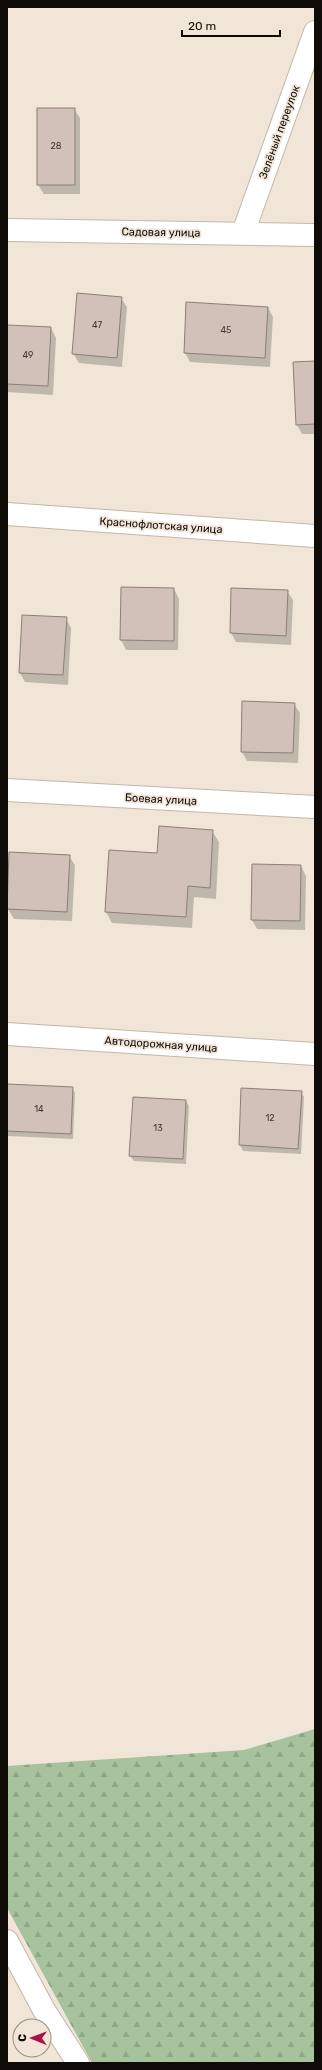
<svg xmlns="http://www.w3.org/2000/svg" width="322" height="2070" font-family="Rubik,sans-serif">
<style>
.forest{fill:url(#forest-firs)}
.shadow{fill:#0003}
.building{fill:#d2c1b8;stroke:#8d7e76}
.lines{fill:none;stroke-linecap:round;stroke-linejoin:round}
.minor-casing{stroke:#c3b7aa;stroke-width:24}
.minor{stroke:#fff;stroke-width:22}
.labels{text-anchor:middle;stroke-width:3.5;stroke-linejoin:round;paint-order:stroke}
.number-label{font-size:9px;fill:#403833}
.street-label{font-size:11px;fill:#0f0b07;stroke:#f1e5d7}
</style>
<defs>
<pattern id="forest-firs" width="22" height="20" patternUnits="userSpaceOnUse"><rect width="22" height="20" fill="#a7c39e"/><path d="M5 1l3.5 6h-7zM16 11l3.5 6h-7z" fill="#8fa687"/></pattern>
</defs>
<rect width="100%" height="100%" fill="#f1e5d7"/>
<path class="forest" d="M 315,1729 L 315,2063 L 92,2063 L 7,1908 L 7,1766 L 244,1750 Z"/>
<g class="shadow">
<path d="M 74,109 L 80,118 L 80,194 L 44,194 L 38,185 Z"/>
<path d="M 121,298 L 127,307 L 122,367 L 79,363 L 73,353 Z"/>
<path d="M 268,308 L 273,317 L 270,367 L 190,362 L 185,353 Z"/>
<path d="M 7,326 L 51,328 L 56,338 L 53,395 L 7,392 Z"/>
<path d="M 315,362 L 315,434 L 302,434 L 297,425 Z"/>
<path d="M 122,588 L 174,589 L 179,599 L 178,650 L 126,650 L 121,640 Z"/>
<path d="M 232,589 L 287,591 L 293,600 L 291,645 L 236,642 L 231,633 Z"/>
<path d="M 66,618 L 71,628 L 68,685 L 25,682 L 20,673 Z"/>
<path d="M 294,704 L 300,713 L 298,763 L 247,761 L 242,752 Z"/>
<path d="M 212,831 L 219,842 L 216,899 L 194,897 L 192,928 L 112,923 L 106,912 L 158,854 Z"/>
<path d="M 10,853 L 69,856 L 75,865 L 72,921 L 14,919 L 8,909 Z"/>
<path d="M 301,866 L 306,876 L 305,930 L 257,929 L 252,920 Z"/>
<path d="M 7,1085 L 72,1088 L 75,1093 L 73,1139 L 8,1136 Z"/>
<path d="M 242,1089 L 301,1092 L 304,1097 L 301,1154 L 243,1151 L 240,1145 Z"/>
<path d="M 186,1101 L 189,1106 L 186,1164 L 134,1161 L 130,1156 Z"/>
</g>
<g class="building">
<rect x="37" y="108" width="38" height="77"/>
<path d="M 77,293 L 122,297 L 117,358 L 72,354 Z"/>
<path d="M 186,302 L 268,307 L 265,358 L 184,353 Z"/>
<path d="M 7,325 L 51,327 L 48,386 L 7,384 Z"/>
<path d="M 315,361 L 315,424 L 296,425 L 293,362 Z"/>
<path d="M 121,587 L 174,588 L 174,641 L 120,640 Z"/>
<path d="M 231,588 L 288,590 L 286,636 L 230,633 Z"/>
<path d="M 22,615 L 67,617 L 63,675 L 19,673 Z"/>
<path d="M 242,701 L 295,703 L 293,753 L 241,752 Z"/>
<path d="M 159,826 L 213,830 L 210,888 L 188,886 L 186,917 L 105,912 L 109,850 L 157,853 Z"/>
<path d="M 9,852 L 70,855 L 67,912 L 7,909 Z"/>
<path d="M 252,864 L 301,865 L 300,921 L 251,920 Z"/>
<path d="M 7,1084 L 73,1087 L 71,1134 L 7,1131 Z"/>
<path d="M 241,1088 L 302,1091 L 298,1149 L 239,1145 Z"/>
<path d="M 133,1097 L 186,1100 L 183,1159 L 129,1156 Z"/>
</g>
<g class="lines">
<defs>
<g id="minor">
<path d="M 7,230 L 315,235"/>
<path d="M 243,233 L 315,32"/>
<path d="M 7,514 L 315,536"/>
<path d="M 7,790 L 315,807"/>
<path d="M 7,1034 L 315,1054"/>
<path d="M 7,1941 L 44,2010 L 78,2063"/>
</g>
</defs>
<use href="#minor" class="minor-casing"/>
<use href="#minor" class="minor"/>
</g>
<g class="labels">
<g class="number-label">
<text x="56" y="149">28</text>
<text x="97" y="328">47</text>
<text x="226" y="333">45</text>
<text x="28" y="358">49</text>
<text x="39" y="1112">14</text>
<text x="270" y="1121">12</text>
<text x="158" y="1131">13</text>
</g>
<g class="street-label">
<text transform="translate(279 132) rotate(-70)" y="4">Зелёный переулок</text>
<text transform="translate(161 232) rotate(1)" y="4">Садовая улица</text>
<text transform="translate(161 525) rotate(4)" y="4">Краснофлотская улица</text>
<text transform="translate(161 799) rotate(3)" y="4">Боевая улица</text>
<text transform="translate(161 1044) rotate(4)" y="4">Автодорожная улица</text>
</g>
</g>
<rect width="322" height="2070" fill="none" stroke="#0f0b07" stroke-width="16"/>
<g transform="translate(32 2038) rotate(271)"><circle r="19" fill="#f1e5d7" stroke="#978e84"/>
<path d="M0-3L7 15L0 10L-7 15Z" fill="#a71248"/>
<text y="-6" font-size="11" font-weight="bold" text-anchor="middle" fill="#0f0b07">С</text>
</g>
<path d="M182 30v6h98v-6" fill="none" stroke="#0f0b07" stroke-width="2"/>
<text x="188" y="30" font-size="12" fill="#0f0b07" stroke="#f1e5d7" stroke-width="3" paint-order="stroke">20 m</text>
</svg>
